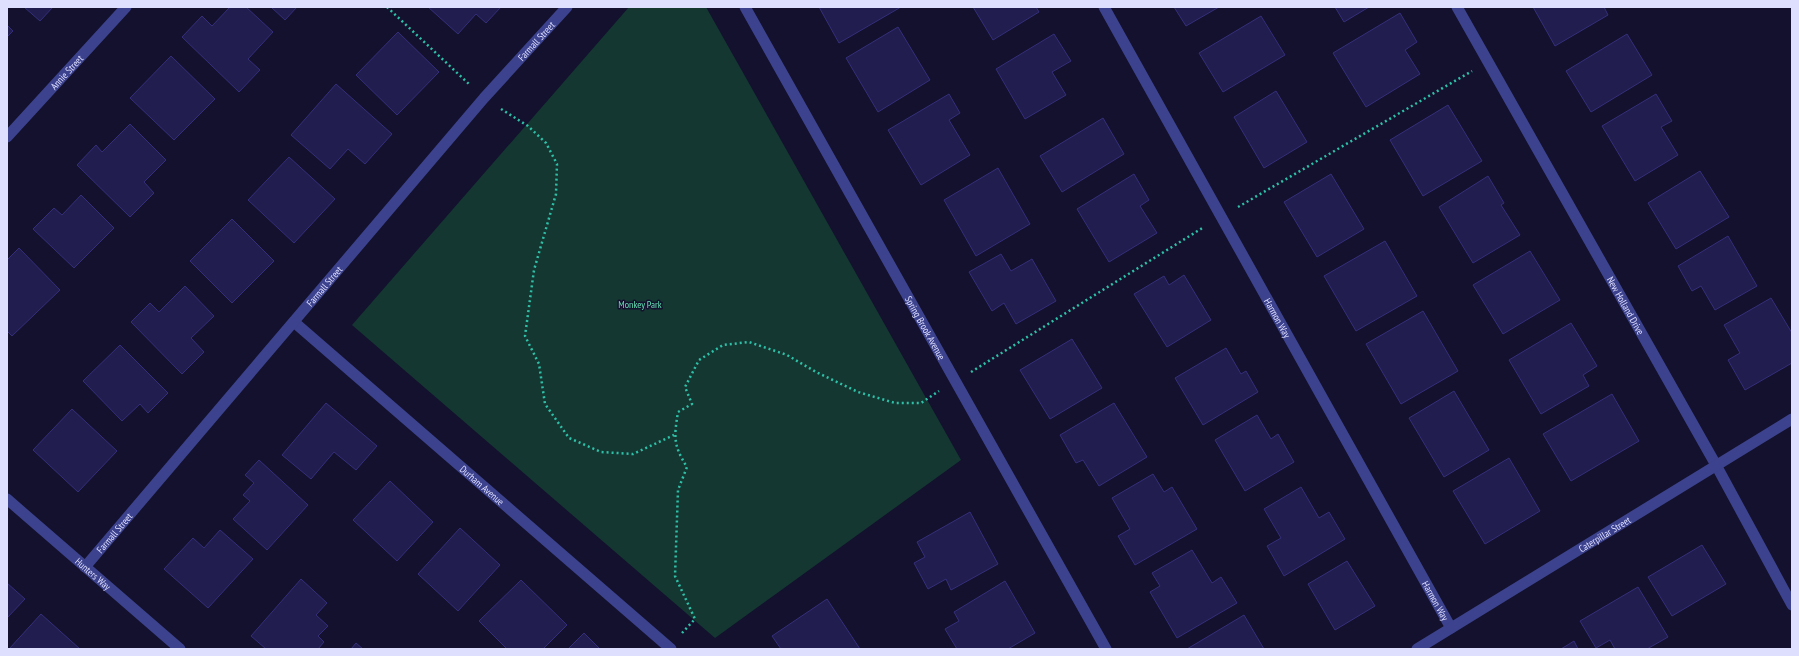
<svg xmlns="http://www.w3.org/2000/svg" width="1799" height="656" font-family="'PT Sans Narrow',sans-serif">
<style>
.green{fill:#143732}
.building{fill:#211d4f;stroke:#352f7b}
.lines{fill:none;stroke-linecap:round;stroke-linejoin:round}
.path{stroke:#2fc1a8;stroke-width:2.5;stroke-dasharray:2 3;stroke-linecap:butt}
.minor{stroke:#3c428d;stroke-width:11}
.labels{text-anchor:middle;stroke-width:3;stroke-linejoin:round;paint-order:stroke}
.street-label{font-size:10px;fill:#dedeff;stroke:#13112d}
.park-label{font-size:10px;fill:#66e3b5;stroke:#13112d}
</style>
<rect width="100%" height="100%" fill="#13112d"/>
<path class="green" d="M 629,7 L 706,7 L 961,460 L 715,638 L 352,325 Z"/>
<g class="building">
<path d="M 24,7 L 53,7 L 40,21 Z"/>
<path d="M 230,7 L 246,7 L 273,32 L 248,59 L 260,70 L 239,92 L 182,37 L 202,16 L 212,26 Z"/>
<path d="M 271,7 L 297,7 L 285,20 Z"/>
<path d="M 428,7 L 501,7 L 486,23 L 476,14 L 458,34 Z"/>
<path d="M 819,7 L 901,7 L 839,43 Z"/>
<path d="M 973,7 L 1036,7 L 1039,12 L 993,40 Z"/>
<path d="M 1174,7 L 1219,7 L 1186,26 Z"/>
<path d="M 1335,7 L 1369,7 L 1344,22 Z"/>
<path d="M 1533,7 L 1604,7 L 1608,15 L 1555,46 Z"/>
<path d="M 1400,13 L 1417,42 L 1405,50 L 1420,74 L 1366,107 L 1333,53 Z"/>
<path d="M 1261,16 L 1285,55 L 1223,92 L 1199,53 Z"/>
<path d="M 7,25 L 13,31 L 7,37 Z"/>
<path d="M 898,27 L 930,80 L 878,112 L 846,58 Z"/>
<path d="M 398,32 L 439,72 L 397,115 L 356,75 Z"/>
<path d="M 1054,34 L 1071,61 L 1052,72 L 1066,95 L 1025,119 L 996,69 Z"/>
<path d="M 1627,34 L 1652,75 L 1591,112 L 1566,71 Z"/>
<path d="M 171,56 L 215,99 L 174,140 L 130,98 Z"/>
<path d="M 336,84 L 392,134 L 365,164 L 348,149 L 330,169 L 291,135 Z"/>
<path d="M 1276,91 L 1307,142 L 1264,168 L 1234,117 Z"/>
<path d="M 949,94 L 960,113 L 949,120 L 970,155 L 921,185 L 888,130 Z"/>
<path d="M 1656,94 L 1672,121 L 1661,127 L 1678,155 L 1635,181 L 1602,126 Z"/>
<path d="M 1448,105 L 1482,161 L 1423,196 L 1390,140 Z"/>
<path d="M 1103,118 L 1124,154 L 1062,192 L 1040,156 Z"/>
<path d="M 130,124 L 166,160 L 144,182 L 154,193 L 130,217 L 77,165 L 96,145 L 102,152 Z"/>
<path d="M 289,157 L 335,199 L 294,243 L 248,200 Z"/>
<path d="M 998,168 L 1030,224 L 976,256 L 944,200 Z"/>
<path d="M 1700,171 L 1729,217 L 1676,249 L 1648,203 Z"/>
<path d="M 1134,174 L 1149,200 L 1140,206 L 1157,233 L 1109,262 L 1077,209 Z"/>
<path d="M 1331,174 L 1364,229 L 1317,257 L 1284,202 Z"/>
<path d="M 1488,176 L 1504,203 L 1501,205 L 1520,235 L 1473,263 L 1439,207 Z"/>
<path d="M 81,195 L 114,228 L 74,268 L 33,229 L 54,208 L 62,215 Z"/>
<path d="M 232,219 L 274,261 L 232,303 L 190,261 Z"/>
<path d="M 1728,236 L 1757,286 L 1715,310 L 1701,286 L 1692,291 L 1678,266 Z"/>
<path d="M 1385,241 L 1417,296 L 1356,331 L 1324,276 Z"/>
<path d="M 19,248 L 60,290 L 12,336 L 7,331 L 7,260 Z"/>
<path d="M 1530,251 L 1560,300 L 1503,334 L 1473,285 Z"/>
<path d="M 1001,254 L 1011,271 L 1032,259 L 1056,301 L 1016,324 L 1004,303 L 992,311 L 969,272 Z"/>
<path d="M 1184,275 L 1211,320 L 1167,347 L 1134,294 L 1164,276 L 1169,285 Z"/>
<path d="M 185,286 L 214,316 L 191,338 L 204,352 L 182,374 L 131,322 L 150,303 L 159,312 Z"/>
<path d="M 1771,298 L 1792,333 L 1792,363 L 1745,390 L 1728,360 L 1740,353 L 1724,325 Z"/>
<path d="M 1423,311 L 1458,371 L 1401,404 L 1366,344 Z"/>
<path d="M 1571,323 L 1597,366 L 1583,375 L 1589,386 L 1541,414 L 1509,360 Z"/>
<path d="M 1072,339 L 1102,388 L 1050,419 L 1020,370 Z"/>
<path d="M 120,345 L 168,393 L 148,413 L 140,404 L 122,421 L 83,381 Z"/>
<path d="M 1226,348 L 1241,374 L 1246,371 L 1258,392 L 1203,425 L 1175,378 Z"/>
<path d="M 1454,391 L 1489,450 L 1444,477 L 1409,418 Z"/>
<path d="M 1612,394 L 1639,441 L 1571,481 L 1543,434 Z"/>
<path d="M 326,403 L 377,446 L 356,470 L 334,452 L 311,479 L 282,455 Z"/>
<path d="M 1114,403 L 1147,457 L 1099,486 L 1083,460 L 1076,463 L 1060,435 Z"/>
<path d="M 72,409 L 117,451 L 78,492 L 33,450 Z"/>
<path d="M 1257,415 L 1271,439 L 1278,434 L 1294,462 L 1245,491 L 1215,440 Z"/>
<path d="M 1509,458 L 1540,511 L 1485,544 L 1453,491 Z"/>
<path d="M 259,460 L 308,505 L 267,550 L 233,519 L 250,501 L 243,495 L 254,483 L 245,475 Z"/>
<path d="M 1153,474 L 1164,492 L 1172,487 L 1197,529 L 1135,565 L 1118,536 L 1130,529 L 1112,498 Z"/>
<path d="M 390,481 L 433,522 L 397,561 L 353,520 Z"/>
<path d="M 1301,487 L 1319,518 L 1329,512 L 1345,539 L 1284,576 L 1267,546 L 1281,538 L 1264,509 Z"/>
<path d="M 970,512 L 998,564 L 951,590 L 946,579 L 928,589 L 914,563 L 925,557 L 917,542 Z"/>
<path d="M 460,528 L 500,565 L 458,611 L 418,574 Z"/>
<path d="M 220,530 L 253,559 L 208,608 L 164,569 L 193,538 L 204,548 Z"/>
<path d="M 1702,545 L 1726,584 L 1672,616 L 1648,577 Z"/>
<path d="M 1192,550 L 1212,583 L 1221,577 L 1237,603 L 1177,638 L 1150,592 L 1160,586 L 1152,573 Z"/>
<path d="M 1347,561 L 1375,606 L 1335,630 L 1308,584 Z"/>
<path d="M 301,579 L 327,603 L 316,615 L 328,626 L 318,636 L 324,642 L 318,649 L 266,649 L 251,636 Z"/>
<path d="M 521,580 L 567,625 L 543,649 L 507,649 L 479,621 Z"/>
<path d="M 1005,581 L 1035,633 L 1008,649 L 957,649 L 945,629 L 959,621 L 954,612 Z"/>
<path d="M 7,583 L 25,599 L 7,618 Z"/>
<path d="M 1638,587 L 1668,637 L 1647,649 L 1615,649 L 1610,640 L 1596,648 L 1580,621 Z"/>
<path d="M 827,599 L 860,649 L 781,649 L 772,636 Z"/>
<path d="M 41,614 L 80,649 L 9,649 Z"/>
<path d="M 1244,615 L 1264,649 L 1187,649 Z"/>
<path d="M 584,633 L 600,649 L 568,649 Z"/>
<path d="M 1574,641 L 1578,649 L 1561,649 Z"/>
<path d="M 356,643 L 363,649 L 351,649 Z"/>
</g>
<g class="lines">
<g class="path">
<path d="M 387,7 L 470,85"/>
<path d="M 501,109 L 528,126 L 546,143 L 557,164 L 556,194 L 534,270 L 525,336 L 539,364 L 545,404 L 569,438 L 601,452 L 633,454 L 674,435"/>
<path d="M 1238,207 L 1472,71"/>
<path d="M 971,372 L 1204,227"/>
<path d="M 682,633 L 695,619 L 675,576 L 678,490 L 687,467 C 673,445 674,437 678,412 L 692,404 L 685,387 L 699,360 L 723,345 L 749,342 L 787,355 L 816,372 L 858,392 L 895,403 L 921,403 L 939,391"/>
</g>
<g class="minor">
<path id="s1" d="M 745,7 L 1106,649"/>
<path id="s2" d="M 1104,7 L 1451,628"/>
<path id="s3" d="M 1457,7 L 1716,465 L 1792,605"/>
<path id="s4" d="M 7,137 L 126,7"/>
<path id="s5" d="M 294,322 L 671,649"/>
<path id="s6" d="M 7,499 L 180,649"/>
<path id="s7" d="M 85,567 L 484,98 L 567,7"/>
<path id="s8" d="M 1417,649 L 1792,419"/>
</g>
</g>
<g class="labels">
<g class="street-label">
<text dy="4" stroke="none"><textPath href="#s7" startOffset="693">Farmall Street</textPath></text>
<text dy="4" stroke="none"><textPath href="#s4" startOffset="88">Annie Street</textPath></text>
<text dy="4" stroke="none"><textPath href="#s7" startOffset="369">Farmall Street</textPath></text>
<text dy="4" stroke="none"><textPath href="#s3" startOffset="343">New Holland Drive</textPath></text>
<text dy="4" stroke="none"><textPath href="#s2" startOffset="356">Harmon Way</textPath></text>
<text dy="4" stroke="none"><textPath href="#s1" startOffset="368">Spring Brook Avenue</textPath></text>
<text dy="4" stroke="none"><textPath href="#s5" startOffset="249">Durham Avenue</textPath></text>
<text dy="4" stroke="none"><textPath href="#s7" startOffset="45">Farmall Street</textPath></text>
<text dy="4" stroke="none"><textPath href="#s8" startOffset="220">Caterpillar Street</textPath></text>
<text dy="4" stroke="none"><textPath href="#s6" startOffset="114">Hunters Way</textPath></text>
<text dy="4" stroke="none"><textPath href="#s2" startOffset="680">Harmon Way</textPath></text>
</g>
<g class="park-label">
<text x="640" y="308">Monkey Park</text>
</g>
</g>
<rect width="1799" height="656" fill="none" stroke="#dedeff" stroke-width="16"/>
</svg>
